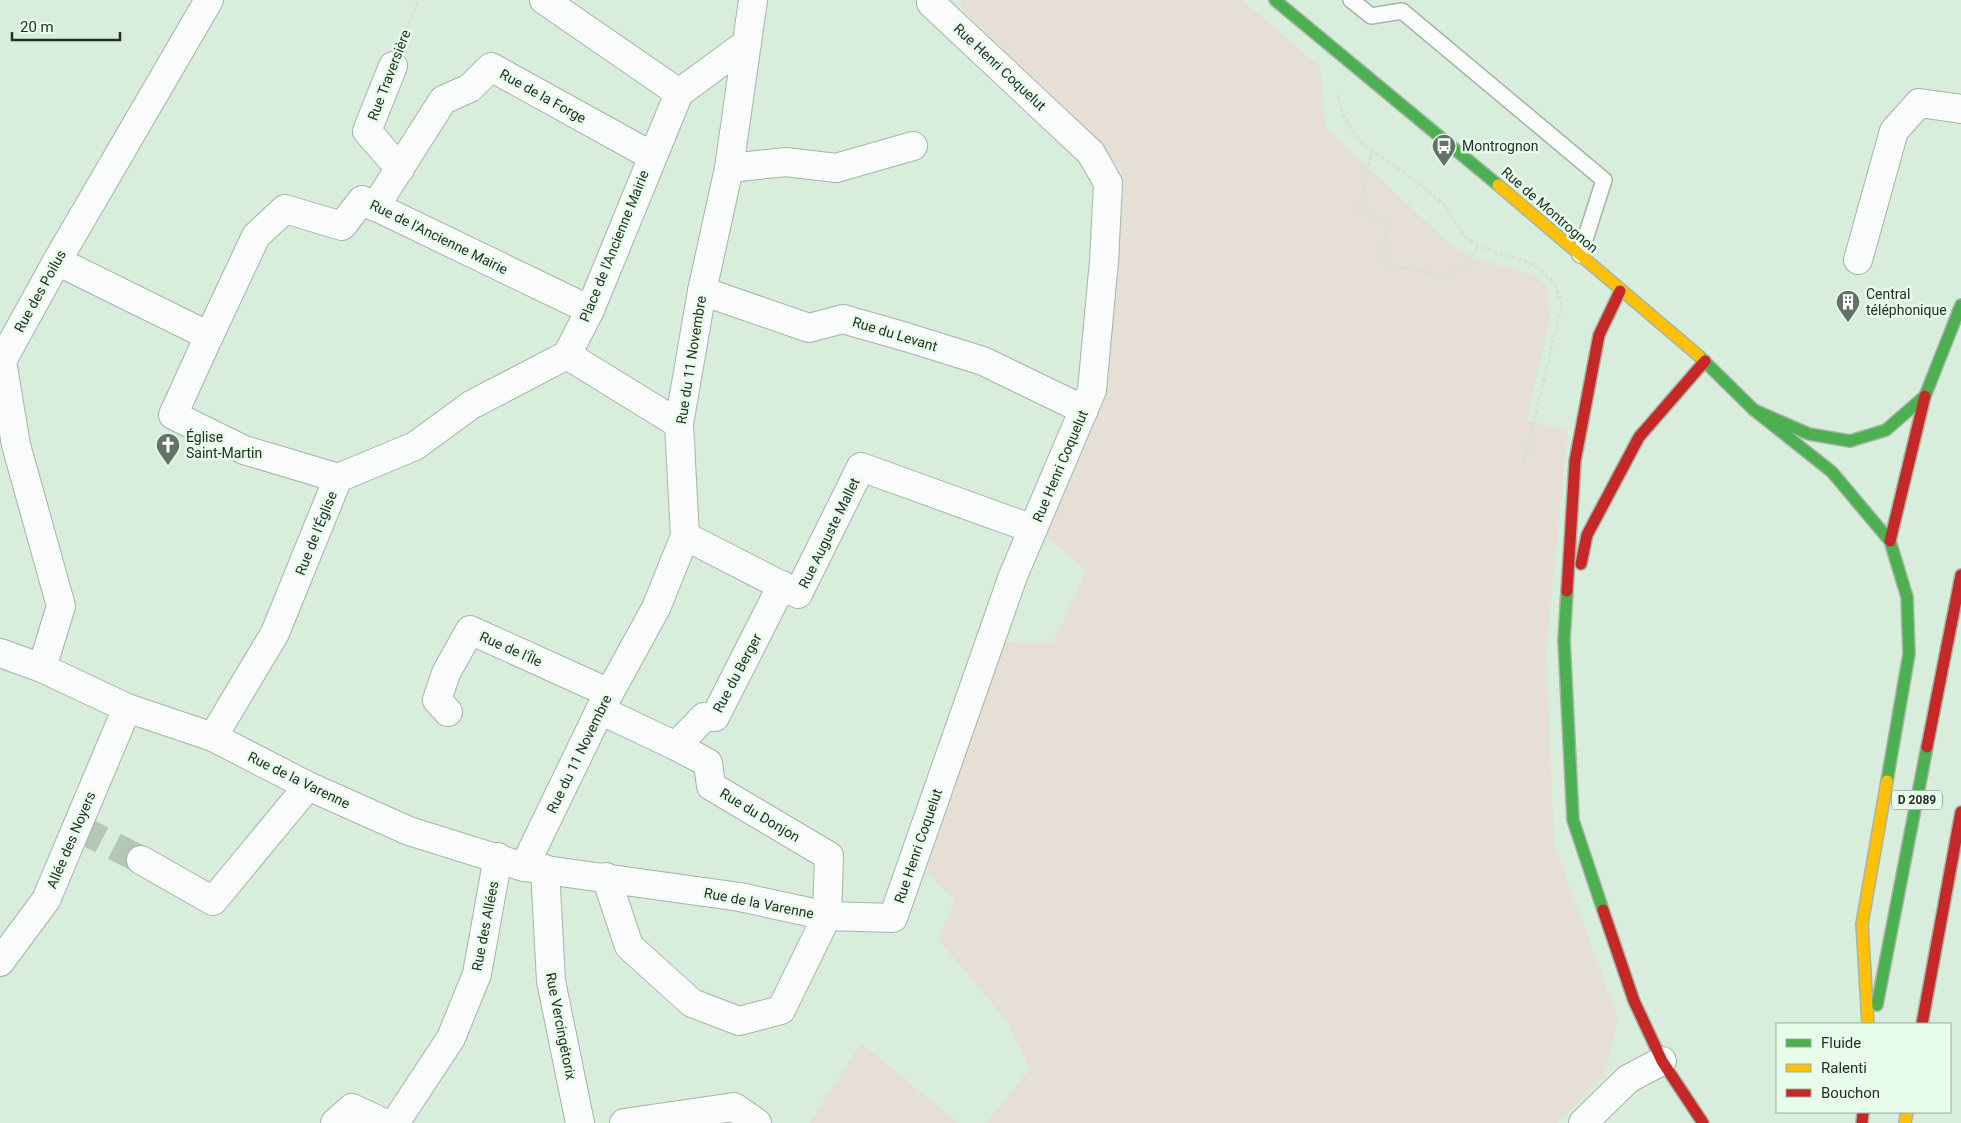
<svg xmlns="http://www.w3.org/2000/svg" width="1961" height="1123" font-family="Roboto,sans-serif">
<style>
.green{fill:#e5dfd5}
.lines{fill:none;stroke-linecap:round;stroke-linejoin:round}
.street-tunnel{stroke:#b4c7b7;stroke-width:28;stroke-dasharray:28 14;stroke-linecap:butt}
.lane-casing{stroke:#a5b5a7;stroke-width:18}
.street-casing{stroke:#a5b5a7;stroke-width:30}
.fast-casing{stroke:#a5b5a7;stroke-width:14}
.slow-casing{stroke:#a5b5a7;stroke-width:14}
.jam-casing{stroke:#a5b5a7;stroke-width:14}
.path{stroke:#d9dfda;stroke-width:3;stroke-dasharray:4 2.5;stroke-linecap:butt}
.lane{stroke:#f9fcfa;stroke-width:15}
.street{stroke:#f9fcfa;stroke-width:28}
.fast{stroke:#4caf50;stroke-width:11}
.slow{stroke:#ffc107;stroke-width:11}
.jam{stroke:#c62828;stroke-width:11}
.labels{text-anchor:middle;stroke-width:5;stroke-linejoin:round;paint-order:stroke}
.shield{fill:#e8feeb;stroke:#5e6e60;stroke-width:1}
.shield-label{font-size:12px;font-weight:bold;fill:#233125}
.street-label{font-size:14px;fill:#233125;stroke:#e8feeb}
.poi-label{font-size:14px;fill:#233125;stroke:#e8feeb;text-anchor:start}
</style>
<rect width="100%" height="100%" fill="#d8eddb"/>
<g class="green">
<path d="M 961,0 L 1242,0 L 1320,67 L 1325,127 L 1452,246 L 1472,257 L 1536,276 L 1547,287 L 1549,322 L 1526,420 L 1568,430 L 1546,650 L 1554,845 L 1618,1019 L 1605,1075 L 1557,1123 L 986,1123 L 1030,1069 L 1006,1020 L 938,939 L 955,901 L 926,871 L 1003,641 L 1053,643 L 1086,571 L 1040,530 L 1107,392 L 1122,171 L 1094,139 L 961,8 Z"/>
<path d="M 861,1043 L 958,1123 L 810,1123 Z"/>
</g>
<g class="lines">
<path class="street-tunnel" d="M 77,827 L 141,860"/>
<defs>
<path id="lane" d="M 1351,0 L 1371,16 L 1402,11 L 1604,180 L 1580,255"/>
<g id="street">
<path d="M 544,0 L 679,93"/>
<path d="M 393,66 L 367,131 L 400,169"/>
<path d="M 729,168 L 786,162 L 836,168 L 913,146"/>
<path d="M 375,207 L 443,100 L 470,88 L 491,67 L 652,156"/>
<path d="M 1858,260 L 1894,131 L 1919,103 L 1961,109"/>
<path d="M 57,261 L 209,336 L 256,236 L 285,209 L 342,226 L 362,200 L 590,310"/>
<path d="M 702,291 L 809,328 L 843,319 L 906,337 L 983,361 L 1084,410"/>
<path d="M 209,336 L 173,415 L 244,450 L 338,478"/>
<path d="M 679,424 L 567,355 L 590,310 L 679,93 L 747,43"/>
<path d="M 685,536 L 798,594 L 861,467 L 1033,529"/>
<path d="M 0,653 L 42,668 L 127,708 L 213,737 L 308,786 L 409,831 L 524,867 L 740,897 L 827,916 L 781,1010 L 739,1021 L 692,1003 L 629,946 L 606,877"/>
<path d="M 42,668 L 61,606 L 16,445 L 2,361 L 57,261 L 209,0"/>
<path d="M 600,710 L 676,746 L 708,763 L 711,786 L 829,856 L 827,916 L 893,918 L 1013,576 L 1092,390 L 1104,261 L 1108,183 L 1091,153 L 931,3 L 933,0"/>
<path d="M 448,712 L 437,700 L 446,673 L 470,630 L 609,693"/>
<path d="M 213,737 L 275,633 L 338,478 L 415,446 L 471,405 L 567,355"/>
<path d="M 676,746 L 704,717 L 715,717 L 782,585"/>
<path d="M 141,860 L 213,901 L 308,786"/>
<path d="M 524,867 L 600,710 L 656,608 L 685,536 L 679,424 L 702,291 L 729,168 L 753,0"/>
<path d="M 545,869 L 551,981 L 580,1123"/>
<path d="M 0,962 L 46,900 L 127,708"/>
<path d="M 335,1123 L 352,1108 L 384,1123"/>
<path d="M 395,1123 L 451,1038 L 477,974 L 498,857"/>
<path d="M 624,1123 L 734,1107 L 757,1123"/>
<path d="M 1583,1123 L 1628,1079 L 1662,1061"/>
</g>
<g id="fast">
<path d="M 1275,0 L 1498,185"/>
<path d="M 1699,356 L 1754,410 L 1809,434 L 1850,441 L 1886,430 L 1925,396 L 1961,305"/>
<path d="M 1754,410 L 1832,472 L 1890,541 L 1907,597 L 1909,654 L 1887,781"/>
<path d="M 1567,591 L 1564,640 L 1573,820 L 1603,910"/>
<path d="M 1877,1005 L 1927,747"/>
</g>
<g id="slow">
<path d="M 1498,185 L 1699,356"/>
<path d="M 1868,1024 L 1862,924 L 1887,781"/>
<path d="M 1905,1123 L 1907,1112"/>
</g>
<g id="jam">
<path d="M 1890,541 L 1925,396"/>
<path d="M 1581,564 L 1587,535 L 1639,437 L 1705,361"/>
<path d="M 1567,591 L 1575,461 L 1599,335 L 1620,291"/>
<path d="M 1927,747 L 1961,575"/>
<path d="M 1603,910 L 1634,1001 L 1662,1061 L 1703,1123"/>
<path d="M 1922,1024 L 1961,812"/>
<path d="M 1862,1123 L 1863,1112"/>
</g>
</defs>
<use href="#lane" class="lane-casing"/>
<use href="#street" class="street-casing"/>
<use href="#fast" class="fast-casing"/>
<use href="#slow" class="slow-casing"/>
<use href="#jam" class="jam-casing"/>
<g class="path">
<path d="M 404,36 L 418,0"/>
<path d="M 1338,95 L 1342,113 L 1361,143 L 1424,187 L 1444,205 L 1464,236 L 1478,246 L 1531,263 L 1554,282 L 1562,304 L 1524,464"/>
<path d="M 1372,150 L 1359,213 L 1386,220 L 1384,264 L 1450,277 L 1472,257 L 1478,246"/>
</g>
<use href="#lane" class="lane"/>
<use href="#street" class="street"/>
<use href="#fast" class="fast"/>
<use href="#slow" class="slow"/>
<use href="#jam" class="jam"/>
</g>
<defs>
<symbol id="bus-pin" viewBox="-11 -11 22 30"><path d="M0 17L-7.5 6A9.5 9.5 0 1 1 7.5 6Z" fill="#627365" stroke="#e8feeb"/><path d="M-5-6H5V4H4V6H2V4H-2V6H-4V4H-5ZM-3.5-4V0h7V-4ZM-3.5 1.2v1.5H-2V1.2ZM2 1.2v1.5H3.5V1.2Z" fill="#fff"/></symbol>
<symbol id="building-pin" viewBox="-11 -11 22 30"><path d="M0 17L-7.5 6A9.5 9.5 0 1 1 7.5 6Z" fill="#627365" stroke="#e8feeb"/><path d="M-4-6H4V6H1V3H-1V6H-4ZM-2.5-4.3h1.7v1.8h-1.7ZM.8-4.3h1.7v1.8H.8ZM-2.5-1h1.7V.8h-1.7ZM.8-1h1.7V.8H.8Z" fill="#fff"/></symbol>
<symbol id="church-pin" viewBox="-11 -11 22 30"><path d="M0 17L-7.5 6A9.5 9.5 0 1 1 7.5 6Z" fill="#627365" stroke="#e8feeb"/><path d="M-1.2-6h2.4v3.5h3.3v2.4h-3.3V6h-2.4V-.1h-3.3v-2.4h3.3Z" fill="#fff"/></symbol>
</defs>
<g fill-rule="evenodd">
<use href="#bus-pin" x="1430" y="132" width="28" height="38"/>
<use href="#building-pin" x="1834" y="288" width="28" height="38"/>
<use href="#church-pin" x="154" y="431" width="28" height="38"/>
</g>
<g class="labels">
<rect class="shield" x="1892" y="790.5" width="50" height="19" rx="4"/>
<g class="shield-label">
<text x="1917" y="804">D 2089</text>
</g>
<g class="street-label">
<text transform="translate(1000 67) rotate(43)" y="5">Rue Henri Coquelut</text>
<text transform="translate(389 75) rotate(-69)" y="5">Rue Traversière</text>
<text transform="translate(543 96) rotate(29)" y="5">Rue de la Forge</text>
<text transform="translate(1550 210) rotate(41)" y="5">Rue de Montrognon</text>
<text transform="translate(439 237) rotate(26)" y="5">Rue de l'Ancienne Mairie</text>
<text transform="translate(614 246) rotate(-68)" y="5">Place de l'Ancienne Mairie</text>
<text transform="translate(40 291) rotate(-61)" y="5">Rue des Poilus</text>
<text transform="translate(895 334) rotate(17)" y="5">Rue du Levant</text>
<text transform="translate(691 360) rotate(-81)" y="5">Rue du 11 Novembre</text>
<text transform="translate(1060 466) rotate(-67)" y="5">Rue Henri Coquelut</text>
<text transform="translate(316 533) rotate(-68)" y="5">Rue de l'Église</text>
<text transform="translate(829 533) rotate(-64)" y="5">Rue Auguste Mallet</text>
<text transform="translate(511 649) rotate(24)" y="5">Rue de l'Île</text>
<text transform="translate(737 673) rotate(-62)" y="5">Rue du Berger</text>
<text transform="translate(579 754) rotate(-64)" y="5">Rue du 11 Novembre</text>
<text transform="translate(299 780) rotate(26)" y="5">Rue de la Varenne</text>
<text transform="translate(760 815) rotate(31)" y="5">Rue du Donjon</text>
<text transform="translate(71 840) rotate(-67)" y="5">Allée des Noyers</text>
<text transform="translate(918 846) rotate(-71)" y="5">Rue Henri Coquelut</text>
<text transform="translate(759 903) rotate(11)" y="5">Rue de la Varenne</text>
<text transform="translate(485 926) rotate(-79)" y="5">Rue des Allées</text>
<text transform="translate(561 1026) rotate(79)" y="5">Rue Vercingétorix</text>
</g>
<g class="poi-label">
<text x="1462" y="151">Montrognon</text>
<text x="1866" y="299">Central<tspan x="1866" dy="16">téléphonique</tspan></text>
<text x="186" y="442">Église<tspan x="186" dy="16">Saint-Martin</tspan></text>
</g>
</g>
<rect x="1776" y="1023" width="175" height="90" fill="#e8feeb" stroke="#99ac9c"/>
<rect x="1786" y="1039" width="25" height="8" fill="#4caf50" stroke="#99ac9c"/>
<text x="1821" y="1048" font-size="15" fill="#233125">Fluide</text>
<rect x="1786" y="1064" width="25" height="8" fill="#ffc107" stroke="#99ac9c"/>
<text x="1821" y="1073" font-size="15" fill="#233125">Ralenti</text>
<rect x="1786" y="1089" width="25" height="8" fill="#c62828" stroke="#99ac9c"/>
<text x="1821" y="1098" font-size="15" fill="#233125">Bouchon</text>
<path d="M12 32v8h108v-8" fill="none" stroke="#233125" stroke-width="2.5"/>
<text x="20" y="32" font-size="15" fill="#233125" stroke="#e8feeb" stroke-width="4" paint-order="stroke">20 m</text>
</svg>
